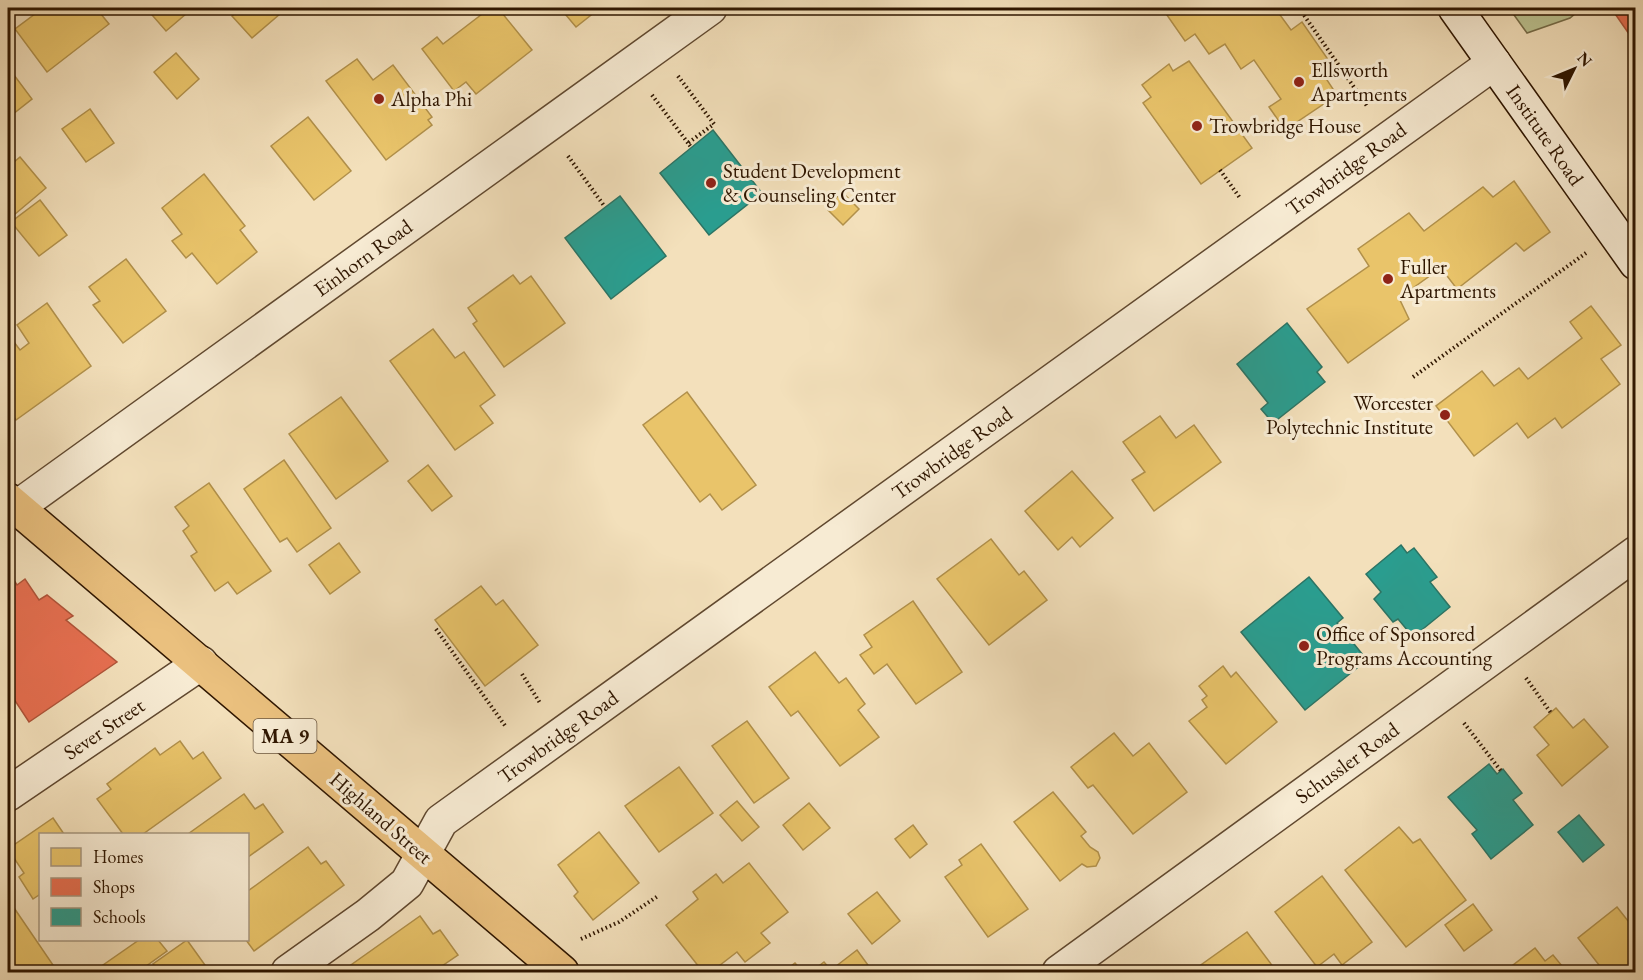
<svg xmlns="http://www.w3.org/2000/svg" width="1643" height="980" font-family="'EB Garamond',serif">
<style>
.green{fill:#bbc290;stroke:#756c48;stroke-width:1.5}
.homes{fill:#e9c46a;stroke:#b1904a;stroke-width:1.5}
.shops{fill:#e76f51;stroke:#b05439;stroke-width:1.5}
.schools{fill:#2a9d8f;stroke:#2c7464;stroke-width:1.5}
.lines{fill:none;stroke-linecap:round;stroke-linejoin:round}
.street-casing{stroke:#60482f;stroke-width:36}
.secondary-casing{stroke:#2f1600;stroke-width:36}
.highway-casing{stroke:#2f1600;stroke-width:36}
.path{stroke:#2f1600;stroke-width:4;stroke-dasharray:1.5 3;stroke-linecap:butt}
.street{stroke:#f7ebd3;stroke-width:33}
.secondary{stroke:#f7ebd3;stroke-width:33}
.highway{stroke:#eac07e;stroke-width:33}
.poi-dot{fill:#8f2418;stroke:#f7ebd3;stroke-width:2}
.labels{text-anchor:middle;stroke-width:6;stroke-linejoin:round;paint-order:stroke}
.shield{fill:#f7ebd3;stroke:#6b563f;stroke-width:1.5}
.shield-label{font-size:20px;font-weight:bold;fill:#2f1600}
.poi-label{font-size:21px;fill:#2f1600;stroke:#f7ebd3;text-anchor:start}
.street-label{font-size:21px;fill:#2f1600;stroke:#f7ebd3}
</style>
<rect width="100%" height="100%" fill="#f3e0bb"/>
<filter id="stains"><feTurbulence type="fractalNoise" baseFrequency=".00333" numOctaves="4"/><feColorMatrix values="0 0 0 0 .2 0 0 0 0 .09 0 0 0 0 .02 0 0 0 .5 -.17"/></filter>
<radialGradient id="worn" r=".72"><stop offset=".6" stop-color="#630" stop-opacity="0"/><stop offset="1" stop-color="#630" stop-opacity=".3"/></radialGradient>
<path class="green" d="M 1509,8 L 1582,8 L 1570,18 L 1527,33 Z"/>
<g class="homes">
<path d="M 43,8 L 96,8 L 109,24 L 47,72 L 15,29 Z"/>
<path d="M 146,8 L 193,8 L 166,31 Z"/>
<path d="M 242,8 L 274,8 L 280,14 L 252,38 L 232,16 Z"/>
<path d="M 490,8 L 498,8 L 532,50 L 476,94 L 466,82 L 454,91 L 422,49 L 437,37 L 443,44 Z"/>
<path d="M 560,8 L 600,8 L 576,27 Z"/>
<path d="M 1162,8 L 1256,8 L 1259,11 L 1264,8 L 1275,8 L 1291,30 L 1302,22 L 1327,58 L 1317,65 L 1337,95 L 1285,130 L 1269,107 L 1281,99 L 1254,60 L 1241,69 L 1225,44 L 1209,54 L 1195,34 L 1185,41 Z"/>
<path d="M 176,53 L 199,79 L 177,99 L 154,72 Z"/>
<path d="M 357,59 L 373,80 L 393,65 L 432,117 L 428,120 L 432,125 L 386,160 L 326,81 Z"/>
<path d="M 1189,61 L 1252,148 L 1201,184 L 1143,103 L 1151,97 L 1142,85 L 1169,64 L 1173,71 Z"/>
<path d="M 8,67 L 32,99 L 8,118 Z"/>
<path d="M 90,109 L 114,143 L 86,162 L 62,129 Z"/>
<path d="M 308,117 L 351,171 L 314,200 L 271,146 Z"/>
<path d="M 20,157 L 46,188 L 8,220 L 8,176 L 9,174 L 8,167 Z"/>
<path d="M 204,174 L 245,226 L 240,230 L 257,252 L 217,284 L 192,253 L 186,258 L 172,241 L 182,234 L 162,208 Z"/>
<path d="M 1514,181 L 1550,232 L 1524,251 L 1516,243 L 1457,289 L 1441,268 L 1399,298 L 1409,319 L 1348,363 L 1307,309 L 1369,266 L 1358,249 L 1409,213 L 1424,231 L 1483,187 L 1493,197 Z"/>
<path d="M 842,192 L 859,209 L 843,225 L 826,208 Z"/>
<path d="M 40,200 L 67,235 L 39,256 L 11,222 Z"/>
<path d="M 126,259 L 166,311 L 123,343 L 93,305 L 100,301 L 89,287 Z"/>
<path d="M 513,275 L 520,284 L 531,276 L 565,323 L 504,367 L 473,324 L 477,321 L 468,308 Z"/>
<path d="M 47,303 L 91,366 L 16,420 L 8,408 L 8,334 L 20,350 L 29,343 L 17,325 Z"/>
<path d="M 1591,306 L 1621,345 L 1601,359 L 1620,384 L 1562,428 L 1555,418 L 1528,438 L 1517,423 L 1474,456 L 1436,406 L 1482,371 L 1494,386 L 1519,368 L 1528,379 L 1582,338 L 1570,322 Z"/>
<path d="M 433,329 L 455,358 L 464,352 L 495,395 L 480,406 L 493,423 L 455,450 L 390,361 Z"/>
<path d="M 687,392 L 756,485 L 722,510 L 710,494 L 700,502 L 643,425 Z"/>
<path d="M 341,397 L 388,461 L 336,499 L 289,434 Z"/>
<path d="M 1160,416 L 1176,438 L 1194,425 L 1221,462 L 1154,511 L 1132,480 L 1145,472 L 1123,442 Z"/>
<path d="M 284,460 L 331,528 L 297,552 L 287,538 L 280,542 L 244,489 Z"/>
<path d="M 428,465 L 452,496 L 432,511 L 408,481 Z"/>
<path d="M 1072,471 L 1113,518 L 1080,547 L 1072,537 L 1058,550 L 1025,511 Z"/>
<path d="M 209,483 L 271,571 L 237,594 L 228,582 L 215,591 L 191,556 L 197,552 L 183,531 L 189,526 L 175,507 Z"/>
<path d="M 991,539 L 1019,575 L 1024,571 L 1047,600 L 989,645 L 937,579 Z"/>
<path d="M 339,543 L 360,572 L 330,594 L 309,565 Z"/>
<path d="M 481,586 L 496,605 L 503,600 L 538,645 L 485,686 L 435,620 Z"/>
<path d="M 913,601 L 962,672 L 916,704 L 887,664 L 874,674 L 860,655 L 872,647 L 864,635 Z"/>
<path d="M 815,652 L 839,683 L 846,678 L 865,704 L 858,710 L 879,737 L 840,766 L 798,711 L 791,716 L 769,687 Z"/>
<path d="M 1223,666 L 1231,677 L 1236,672 L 1277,722 L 1226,764 L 1189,721 L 1207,707 L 1202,700 L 1207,696 L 1199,686 Z"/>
<path d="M 1556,708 L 1573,728 L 1584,719 L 1608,747 L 1562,786 L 1537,755 L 1549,745 L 1534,727 Z"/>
<path d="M 747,721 L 789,778 L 754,803 L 712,746 Z"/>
<path d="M 1114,733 L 1133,756 L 1149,743 L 1187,792 L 1133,834 L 1093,785 L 1088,788 L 1071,767 Z"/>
<path d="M 180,741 L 193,759 L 203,752 L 221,778 L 143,834 L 123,834 L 97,799 L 111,789 L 107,784 L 155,748 L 160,755 Z"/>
<path d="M 679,767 L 713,813 L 659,852 L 625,806 Z"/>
<path d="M 1053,792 L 1086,832 L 1081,836 L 1090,847 L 1098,852 L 1100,858 L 1096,866 L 1087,867 L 1082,864 L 1060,881 L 1014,822 Z"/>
<path d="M 244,794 L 255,809 L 263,804 L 283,832 L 248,857 L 248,834 L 188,834 Z"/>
<path d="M 737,801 L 759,827 L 742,841 L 720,815 Z"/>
<path d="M 809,803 L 830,828 L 803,850 L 783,825 Z"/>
<path d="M 53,818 L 64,834 L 40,834 L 40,897 L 39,895 L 33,899 L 19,877 L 24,873 L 8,849 Z"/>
<path d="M 913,825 L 927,844 L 910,858 L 895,839 Z"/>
<path d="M 1399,827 L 1413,843 L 1420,839 L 1466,900 L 1406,947 L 1345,870 Z"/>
<path d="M 599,832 L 639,883 L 593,920 L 574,896 L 578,892 L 558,865 Z"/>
<path d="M 981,844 L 1028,909 L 988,937 L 945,877 L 962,865 L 959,860 Z"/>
<path d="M 308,847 L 321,864 L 326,861 L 344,885 L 254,951 L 246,940 L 248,891 Z"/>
<path d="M 749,863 L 788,912 L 761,933 L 770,943 L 745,962 L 737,952 L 711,972 L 703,972 L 666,925 L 698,899 L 693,892 L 716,874 L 723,883 Z"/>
<path d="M 1322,876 L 1372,942 L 1342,965 L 1334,954 L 1317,967 L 1275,912 Z"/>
<path d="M 877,892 L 900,921 L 872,944 L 848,914 Z"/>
<path d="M 8,899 L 53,965 L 42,972 L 8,972 Z"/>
<path d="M 1473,904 L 1492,930 L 1464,951 L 1445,925 Z"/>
<path d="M 1617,907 L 1636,931 L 1636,972 L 1598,972 L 1595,969 L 1599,965 L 1578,938 Z"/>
<path d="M 420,916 L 433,934 L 440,930 L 458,955 L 433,972 L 341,972 Z"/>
<path d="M 1247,932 L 1277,972 L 1201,972 L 1198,967 Z"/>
<path d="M 139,940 L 158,940 L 167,951 L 145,967 L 149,972 L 93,972 Z"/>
<path d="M 187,940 L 210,972 L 160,972 L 153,964 Z"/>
<path d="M 1535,948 L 1545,961 L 1553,955 L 1567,972 L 1504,972 Z"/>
<path d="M 857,950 L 873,972 L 811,972 L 824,962 L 831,970 Z"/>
<path d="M 795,963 L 803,972 L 783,972 Z"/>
</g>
<g class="shops">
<path d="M 1611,8 L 1636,8 L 1636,44 Z"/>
<path d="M 8,571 L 17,585 L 25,579 L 39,600 L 47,595 L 73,616 L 66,620 L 117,662 L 29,722 L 8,690 Z"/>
</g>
<g class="schools">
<path d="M 713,130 L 762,193 L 709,235 L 660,173 Z"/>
<path d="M 620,196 L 666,256 L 611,299 L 565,238 Z"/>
<path d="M 1287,323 L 1322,367 L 1317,372 L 1325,382 L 1273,423 L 1261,409 L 1268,403 L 1237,364 Z"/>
<path d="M 1401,545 L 1407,553 L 1414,548 L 1437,577 L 1430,582 L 1450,607 L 1413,637 L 1398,619 L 1393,622 L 1374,599 L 1381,592 L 1366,574 Z"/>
<path d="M 1309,577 L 1343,618 L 1337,623 L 1367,660 L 1305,710 L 1241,632 Z"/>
<path d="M 1489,764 L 1497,774 L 1503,769 L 1522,793 L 1513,800 L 1533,825 L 1491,859 L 1472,834 L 1477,830 L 1448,797 Z"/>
<path d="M 1579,815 L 1604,845 L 1583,862 L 1558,832 Z"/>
</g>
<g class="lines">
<defs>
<g id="street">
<path d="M 16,508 L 710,8"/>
<path d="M 8,794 L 201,663"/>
<path d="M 288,972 L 368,915 L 407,883 L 441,821 L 1494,63"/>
<path d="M 1059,972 L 1636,553"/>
</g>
<path id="secondary" d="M 1455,8 L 1636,263"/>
<path id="highway" d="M 8,500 L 562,972"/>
</defs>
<use href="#street" class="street-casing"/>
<use href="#secondary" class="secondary-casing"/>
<use href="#highway" class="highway-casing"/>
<g class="path">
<path d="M 1299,8 L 1367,106"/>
<path d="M 678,76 L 714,124 L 688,143 L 691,147"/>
<path d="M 652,95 L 688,143"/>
<path d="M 568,156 L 605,207"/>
<path d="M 1220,170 L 1240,198"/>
<path d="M 1413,377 L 1586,253"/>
<path d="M 436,629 L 506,727"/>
<path d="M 522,674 L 540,703"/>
<path d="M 1526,678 L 1551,713"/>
<path d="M 1464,723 L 1501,771"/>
<path d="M 581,939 L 619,922 L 658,896"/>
</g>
<use href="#street" class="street"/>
<use href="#secondary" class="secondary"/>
<use href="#highway" class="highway"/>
</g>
<g class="poi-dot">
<circle cx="1299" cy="82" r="6"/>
<circle cx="379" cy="99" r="6"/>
<circle cx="1197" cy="126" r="6"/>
<circle cx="711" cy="183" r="6"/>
<circle cx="1388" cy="279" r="6"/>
<circle cx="1445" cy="415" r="6"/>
<circle cx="1304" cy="646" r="6"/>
</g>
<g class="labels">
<rect class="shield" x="253.5" y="719" width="63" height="34" rx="4.5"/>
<g class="shield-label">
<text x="285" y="743">MA 9</text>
</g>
<g class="poi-label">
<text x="1311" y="77">Ellsworth<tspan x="1311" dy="24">Apartments</tspan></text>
<text x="391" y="106">Alpha Phi</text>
<text x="1209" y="133">Trowbridge House</text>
<text x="723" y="178">Student Development<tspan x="723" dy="24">&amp; Counseling Center</tspan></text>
<text x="1400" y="274">Fuller<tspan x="1400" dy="24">Apartments</tspan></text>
<text x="1433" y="410" text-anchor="end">Worcester<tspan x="1433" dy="24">Polytechnic Institute</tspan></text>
<text x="1316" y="641">Office of Sponsored<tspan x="1316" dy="24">Programs Accounting</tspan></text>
</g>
<g class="street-label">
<text transform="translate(1545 135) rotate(55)" y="7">Institute Road</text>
<text transform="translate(1346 169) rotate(-36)" y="7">Trowbridge Road</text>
<text transform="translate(363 258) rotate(-36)" y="7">Einhorn Road</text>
<text transform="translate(952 453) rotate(-36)" y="7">Trowbridge Road</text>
<text transform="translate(104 729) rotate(-34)" y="7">Sever Street</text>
<text transform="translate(558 737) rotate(-36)" y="7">Trowbridge Road</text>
<text transform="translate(1347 763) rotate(-36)" y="7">Schussler Road</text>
<text transform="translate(381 818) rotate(41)" y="7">Highland Street</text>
</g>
</g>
<rect width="1643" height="980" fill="none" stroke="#f3e0bb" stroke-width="30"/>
<rect x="9" y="9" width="1625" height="962" fill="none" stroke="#2f1600" stroke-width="3"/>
<rect x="15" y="15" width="1613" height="950" fill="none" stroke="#2f1600" stroke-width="1.5"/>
<rect x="39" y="833" width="210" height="108" fill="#f7ebd3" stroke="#a7967f" stroke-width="1.5"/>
<rect x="51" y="848" width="30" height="18" fill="#e9c46a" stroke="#a7967f" stroke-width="1.5"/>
<text x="93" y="863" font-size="18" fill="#2f1600">Homes</text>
<rect x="51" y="878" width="30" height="18" fill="#e76f51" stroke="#a7967f" stroke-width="1.5"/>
<text x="93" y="893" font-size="18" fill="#2f1600">Shops</text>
<rect x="51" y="908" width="30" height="18" fill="#2a9d8f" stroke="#a7967f" stroke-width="1.5"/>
<text x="93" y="923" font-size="18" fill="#2f1600">Schools</text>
<g transform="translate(1574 69) rotate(47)" stroke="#f7ebd3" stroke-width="4.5" paint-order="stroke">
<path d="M0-4.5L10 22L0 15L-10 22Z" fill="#2f1600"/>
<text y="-9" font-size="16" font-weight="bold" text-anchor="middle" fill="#2f1600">N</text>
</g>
<rect width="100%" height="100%" filter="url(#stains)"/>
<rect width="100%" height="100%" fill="url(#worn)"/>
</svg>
